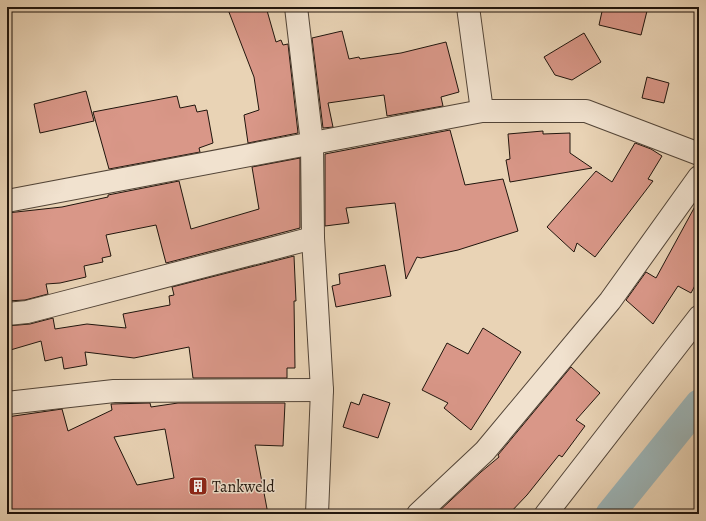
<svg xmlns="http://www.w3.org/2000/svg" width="706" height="521" font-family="Alegreya,serif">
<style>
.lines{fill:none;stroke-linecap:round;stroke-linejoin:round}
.canal{stroke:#9cb5b8;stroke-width:29}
.building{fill:#d99788;stroke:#20150d;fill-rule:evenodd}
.minor-casing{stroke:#524437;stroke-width:24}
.minor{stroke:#f1e2cf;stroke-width:22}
.labels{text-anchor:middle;stroke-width:3;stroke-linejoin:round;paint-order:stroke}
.poi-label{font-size:16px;fill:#20150d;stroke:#f1e2cf;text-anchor:start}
</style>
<rect width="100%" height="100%" fill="#e9d3b5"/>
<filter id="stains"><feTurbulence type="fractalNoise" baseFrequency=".005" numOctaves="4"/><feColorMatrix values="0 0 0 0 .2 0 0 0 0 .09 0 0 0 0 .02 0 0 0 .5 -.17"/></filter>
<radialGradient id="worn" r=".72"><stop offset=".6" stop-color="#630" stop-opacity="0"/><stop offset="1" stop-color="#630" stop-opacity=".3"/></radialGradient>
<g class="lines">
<path class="canal" d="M 610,514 L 699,404"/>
</g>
<g class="building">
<path d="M 227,7 L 266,7 L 276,42 L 281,40 L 283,45 L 288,44 L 298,133 L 248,143 L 244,115 L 259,110 L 254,77 Z"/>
<path d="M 603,7 L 648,7 L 641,35 L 599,25 Z"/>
<path d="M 342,31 L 349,59 L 359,57 L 360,59 L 401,53 L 446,42 L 459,92 L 441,97 L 443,106 L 387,116 L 384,95 L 328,103 L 333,127 L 323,128 L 312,38 Z"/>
<path d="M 584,33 L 601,62 L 572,80 L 555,75 L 544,57 Z"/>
<path d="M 647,77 L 669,83 L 664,103 L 642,98 Z"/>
<path d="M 86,91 L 94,121 L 40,133 L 34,104 Z"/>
<path d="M 177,96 L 180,108 L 195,105 L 197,112 L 207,110 L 213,143 L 199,148 L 200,152 L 109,169 L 93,112 Z"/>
<path d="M 450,130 L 465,185 L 503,179 L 518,231 L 458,250 L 421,258 L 417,257 L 406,279 L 395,203 L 346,208 L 349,223 L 325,226 L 325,154 Z"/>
<path d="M 543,131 L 543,134 L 570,133 L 570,153 L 592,168 L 510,182 L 506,160 L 510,159 L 508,134 Z"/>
<path d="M 635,143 L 651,149 L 662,156 L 648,179 L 653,181 L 595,257 L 577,243 L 574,252 L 547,227 L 596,171 L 612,182 Z"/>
<path d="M 300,158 L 300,228 L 166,263 L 156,225 L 106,235 L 111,256 L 102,258 L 103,262 L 84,266 L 86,277 L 60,283 L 46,284 L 48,294 L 25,300 L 7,301 L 7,213 L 62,207 L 108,197 L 108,195 L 179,181 L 191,229 L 259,209 L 252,167 Z"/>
<path d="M 699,199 L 699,278 L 691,293 L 678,286 L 653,324 L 626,300 L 646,272 L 656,278 Z"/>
<path d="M 294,256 L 296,301 L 294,301 L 295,368 L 287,368 L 287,378 L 193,378 L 189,347 L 134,358 L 85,352 L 87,365 L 64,369 L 62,357 L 45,361 L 41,341 L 7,351 L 7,326 L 30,324 L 53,318 L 55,329 L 87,324 L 126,328 L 123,314 L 170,305 L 169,296 L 174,295 L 172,287 Z"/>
<path d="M 385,265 L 391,296 L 336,307 L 332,286 L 340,284 L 339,274 Z"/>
<path d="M 483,328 L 521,352 L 471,430 L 444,408 L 448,403 L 422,390 L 447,343 L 468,354 Z"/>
<path d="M 571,367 L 600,393 L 576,420 L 585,426 L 562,457 L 559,455 L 527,495 L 509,514 L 436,514 L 481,472 L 499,457 L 498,455 Z"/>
<path d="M 363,394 L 390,403 L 378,438 L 343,427 L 351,402 L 359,405 Z"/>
<path d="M 150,403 L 151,407 L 178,403 L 285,403 L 283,446 L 255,445 L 268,514 L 7,514 L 7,417 L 62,409 L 68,431 L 112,410 L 111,404 ZM 165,429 L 174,478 L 137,485 L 114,437 Z"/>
</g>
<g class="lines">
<defs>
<g id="minor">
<path d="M 296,7 L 312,143 L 313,238 L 322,390 L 317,514"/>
<path d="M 468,7 L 482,111 L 586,111 L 699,154"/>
<path d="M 7,201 L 482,111"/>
<path d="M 7,314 L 27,312 L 313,238"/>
<path d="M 7,403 L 114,391 L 322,390"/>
<path d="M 418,514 L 485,451 L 610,301 L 699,177"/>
<path d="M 546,514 L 699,317"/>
</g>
</defs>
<use href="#minor" class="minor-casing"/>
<use href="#minor" class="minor"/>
</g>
<defs>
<symbol id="building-square" viewBox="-11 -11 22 22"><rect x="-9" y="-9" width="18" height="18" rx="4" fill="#8f2418" stroke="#f1e2cf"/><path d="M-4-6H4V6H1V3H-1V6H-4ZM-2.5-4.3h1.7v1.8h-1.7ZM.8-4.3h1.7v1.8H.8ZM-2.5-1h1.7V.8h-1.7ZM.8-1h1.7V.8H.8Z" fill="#fff"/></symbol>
</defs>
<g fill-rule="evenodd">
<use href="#building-square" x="187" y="475" width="22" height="22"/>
</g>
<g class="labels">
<g class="poi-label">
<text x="212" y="492">Tankweld</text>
</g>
</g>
<rect width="706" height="521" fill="none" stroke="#e9d3b5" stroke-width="24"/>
<rect x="8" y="8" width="690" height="505" fill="none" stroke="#20150d" stroke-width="2"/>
<rect x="12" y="12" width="682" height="497" fill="none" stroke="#20150d"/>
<rect width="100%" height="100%" filter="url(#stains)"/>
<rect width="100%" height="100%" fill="url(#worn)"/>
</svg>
